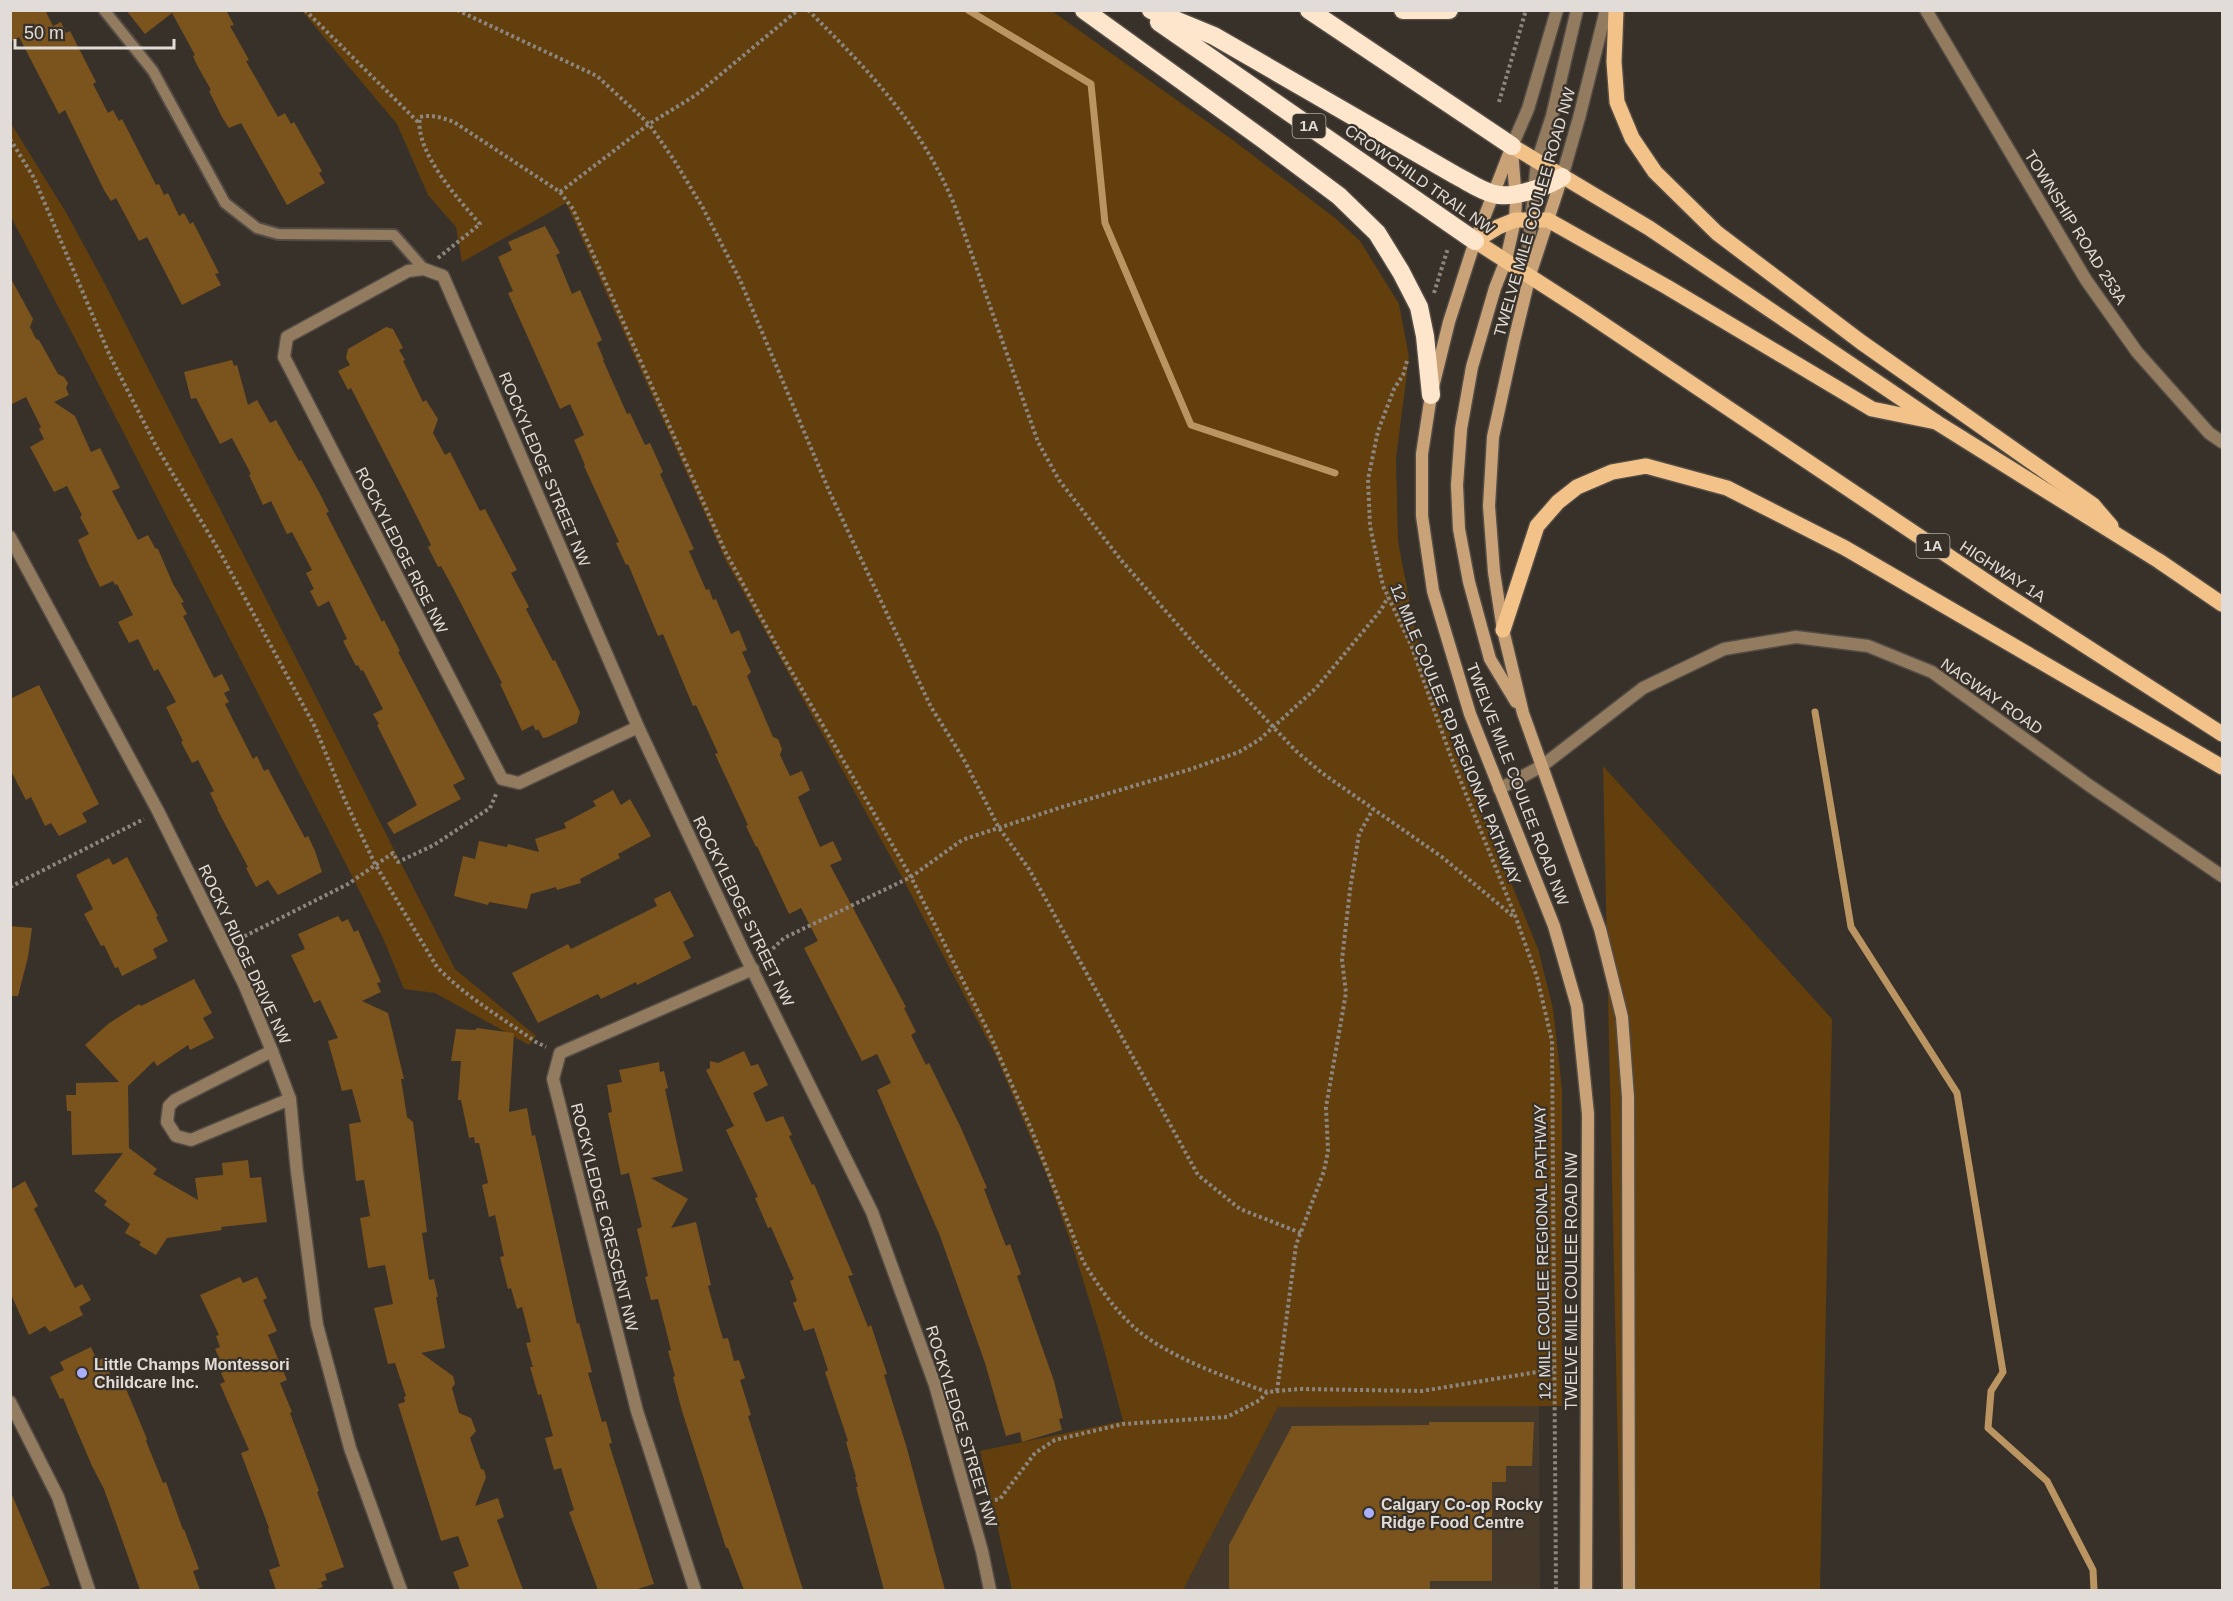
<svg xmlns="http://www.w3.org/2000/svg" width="2233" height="1601" font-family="Helvetica,sans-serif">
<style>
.built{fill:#45392b}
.green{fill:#623f0d}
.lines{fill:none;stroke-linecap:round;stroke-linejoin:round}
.stream{stroke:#bb9561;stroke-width:7}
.building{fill:#7b531d}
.service-casing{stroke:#534c45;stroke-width:14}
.minor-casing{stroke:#534c45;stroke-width:15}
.tertiary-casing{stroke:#534c45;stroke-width:15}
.secondary-casing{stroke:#534c45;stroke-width:15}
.primary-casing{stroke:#534c45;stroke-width:18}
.motorway-casing{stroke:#534c45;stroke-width:21}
.path{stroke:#8c867f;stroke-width:4;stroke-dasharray:3 3;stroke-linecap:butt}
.service{stroke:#927b5f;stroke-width:10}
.minor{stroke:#927b5f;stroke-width:12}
.tertiary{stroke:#927b5f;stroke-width:12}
.secondary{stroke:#c9a377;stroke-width:12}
.primary{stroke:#f3c289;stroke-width:15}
.motorway{stroke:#fee6cc;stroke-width:18}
.poi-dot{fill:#aab0fb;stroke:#383129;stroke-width:2}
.labels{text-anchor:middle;stroke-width:4.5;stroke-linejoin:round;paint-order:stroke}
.shield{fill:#383129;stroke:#aea9a3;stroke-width:1.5}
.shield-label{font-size:15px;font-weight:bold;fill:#e1dcd7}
.street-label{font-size:16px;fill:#e1dcd7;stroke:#383129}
.poi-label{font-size:16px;font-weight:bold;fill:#e1dcd7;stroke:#383129;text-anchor:start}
</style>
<rect width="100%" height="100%" fill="#383129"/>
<path class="built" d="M 1539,1406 L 1540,1590 L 1183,1590 L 1278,1407 Z"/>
<g class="green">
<path d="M 302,11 L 1052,11 L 1234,141 L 1335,218 L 1360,241 L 1399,304 L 1409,357 L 1396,459 L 1398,541 L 1415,630 L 1442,713 L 1538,949 L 1553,1009 L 1562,1089 L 1562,1406 L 1278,1407 L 1183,1590 L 1012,1590 L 980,1451 L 1123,1421 L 1101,1338 L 1075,1254 L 1047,1176 L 995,1054 L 902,877 L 726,561 L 566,203 L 462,262 L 456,227 L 428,195 L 397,124 Z"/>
<path d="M 10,122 L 67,214 L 105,284 L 455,969 L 536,1036 L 529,1045 L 435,993 L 404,989 L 383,938 L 349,870 L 81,350 L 11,217 Z"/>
<path d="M 1603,766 L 1832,1019 L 1820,1590 L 1621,1590 Z"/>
</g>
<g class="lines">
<g class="stream">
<path d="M 968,10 L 1091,84 L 1105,223 L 1191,425 L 1335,473"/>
<path d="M 1815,712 L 1851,927 L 1957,1093 L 2003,1372 L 1991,1391 L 1988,1428 L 2047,1481 L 2093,1570 L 2094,1590"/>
</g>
</g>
<g class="building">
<path d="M 10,10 L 45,10 L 53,26 L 61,22 L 66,33 L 70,31 L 96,82 L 93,84 L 108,113 L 113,110 L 119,121 L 122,119 L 156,185 L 159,184 L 164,195 L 168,193 L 179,216 L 184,213 L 190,224 L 193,222 L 219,273 L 215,274 L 221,285 L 182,305 L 147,237 L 139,241 L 116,198 L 111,201 L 104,190 L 65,110 L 59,114 L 19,37 L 10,42 Z"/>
<path d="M 126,10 L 226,10 L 234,25 L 230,26 L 249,60 L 246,61 L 278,117 L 285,113 L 291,124 L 294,122 L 322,171 L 319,173 L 325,183 L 287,205 L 241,123 L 229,128 L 222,117 L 209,91 L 211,90 L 197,65 L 193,56 L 195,55 L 172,13 L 145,34 Z"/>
<path d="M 545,226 L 560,253 L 556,255 L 572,294 L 580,290 L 587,306 L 602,340 L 597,343 L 604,360 L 603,360 L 627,414 L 630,413 L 645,445 L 650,443 L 663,472 L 660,474 L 694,549 L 689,551 L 706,590 L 709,589 L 713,600 L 716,599 L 731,634 L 739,630 L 747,650 L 742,652 L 751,672 L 747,676 L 773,737 L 778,739 L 782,749 L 780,755 L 790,776 L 802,771 L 810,790 L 798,797 L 820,847 L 833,841 L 842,860 L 830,865 L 906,1007 L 904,1008 L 916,1032 L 911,1035 L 926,1065 L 929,1063 L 961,1128 L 987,1188 L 984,1189 L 1006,1246 L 1010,1244 L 1021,1274 L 1017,1276 L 1054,1381 L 1063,1418 L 1059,1419 L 1062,1430 L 1022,1442 L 1020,1432 L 1006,1436 L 985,1363 L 940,1236 L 877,1090 L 891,1083 L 877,1054 L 862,1061 L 804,948 L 818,941 L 801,908 L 789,914 L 757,846 L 756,847 L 746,826 L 748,825 L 715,754 L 718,753 L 696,705 L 693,706 L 663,634 L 658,636 L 628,564 L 626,565 L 616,543 L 619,542 L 584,466 L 585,465 L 574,440 L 584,435 L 570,404 L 560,409 L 508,293 L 513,291 L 498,257 L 512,250 L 508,242 Z"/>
<path d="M 10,277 L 33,319 L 30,327 L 36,339 L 39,340 L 58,374 L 64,377 L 68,383 L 66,388 L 69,395 L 54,402 L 75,416 L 91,452 L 100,448 L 120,488 L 112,491 L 138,540 L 148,535 L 155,548 L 158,549 L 173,584 L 184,602 L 181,603 L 187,614 L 183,616 L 214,678 L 222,674 L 230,690 L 224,693 L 229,702 L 225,704 L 253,759 L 257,756 L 264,771 L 268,769 L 305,838 L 308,836 L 315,851 L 322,872 L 278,895 L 268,880 L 256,887 L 246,868 L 248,867 L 217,809 L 218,809 L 210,793 L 214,791 L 198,760 L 192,763 L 181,742 L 183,741 L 166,707 L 176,702 L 158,669 L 154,671 L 138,639 L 129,643 L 118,622 L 133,615 L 117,584 L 115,585 L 113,581 L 100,587 L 89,565 L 78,540 L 89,534 L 80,517 L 82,515 L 67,486 L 54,492 L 30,447 L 44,439 L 39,429 L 41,427 L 26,397 L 10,405 Z"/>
<path d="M 386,327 L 393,329 L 403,348 L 399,350 L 405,360 L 403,361 L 423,402 L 426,400 L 438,419 L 433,433 L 445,455 L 450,452 L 480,511 L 485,509 L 517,570 L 511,573 L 529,607 L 526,609 L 553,661 L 555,660 L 580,712 L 577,723 L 548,737 L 543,738 L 538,729 L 536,731 L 533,725 L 522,731 L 500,684 L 502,683 L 453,588 L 441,566 L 438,567 L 428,547 L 431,545 L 406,495 L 351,388 L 348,390 L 338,371 L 350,365 L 346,358 L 348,349 Z"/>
<path d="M 232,360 L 234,366 L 237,365 L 248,405 L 257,400 L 270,423 L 276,420 L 299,461 L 301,460 L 319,492 L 329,512 L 326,513 L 382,622 L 384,620 L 400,651 L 398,652 L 465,779 L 453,785 L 461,799 L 394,834 L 387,823 L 417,805 L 377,725 L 379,724 L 373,714 L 383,709 L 363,670 L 361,671 L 358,665 L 356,666 L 343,641 L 347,639 L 329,601 L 318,607 L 310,591 L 314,589 L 306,573 L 312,570 L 292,532 L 287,534 L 271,501 L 263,505 L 249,475 L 251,474 L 232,438 L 220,444 L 196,398 L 191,399 L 184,372 Z"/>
<path d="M 39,685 L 99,804 L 82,813 L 87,822 L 59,836 L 51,823 L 45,826 L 31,797 L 26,800 L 10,769 L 10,699 Z"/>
<path d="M 613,790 L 621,805 L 630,799 L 651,836 L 618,854 L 620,858 L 580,879 L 581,883 L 557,890 L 556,887 L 531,894 L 527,909 L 489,902 L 488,905 L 454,896 L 463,856 L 475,859 L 479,841 L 507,847 L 508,844 L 539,852 L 535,839 L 566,828 L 564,823 L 596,806 L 593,801 Z"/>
<path d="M 127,857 L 158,916 L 156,917 L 168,941 L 153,949 L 157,958 L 122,976 L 118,967 L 115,968 L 104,945 L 101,946 L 84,914 L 93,909 L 76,875 L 109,858 L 113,865 Z"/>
<path d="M 670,891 L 694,936 L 683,942 L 691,958 L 637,985 L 636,982 L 601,999 L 598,994 L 538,1023 L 512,973 L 568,944 L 571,949 L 657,906 L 654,899 Z"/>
<path d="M 338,916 L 342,922 L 348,919 L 354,932 L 358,930 L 381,982 L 377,983 L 381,992 L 362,1001 L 388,1013 L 404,1079 L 401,1079 L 407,1117 L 413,1122 L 427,1232 L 422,1233 L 429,1280 L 434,1279 L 438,1297 L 436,1297 L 445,1348 L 421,1353 L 453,1376 L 455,1384 L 452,1388 L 459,1413 L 471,1418 L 476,1431 L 470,1438 L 481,1469 L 484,1470 L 486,1477 L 475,1506 L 498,1498 L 504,1517 L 497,1520 L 523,1590 L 460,1590 L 453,1572 L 469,1566 L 458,1536 L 441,1541 L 398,1404 L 405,1402 L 404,1397 L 406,1396 L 395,1363 L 388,1364 L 374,1308 L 393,1304 L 385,1265 L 368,1268 L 360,1218 L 370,1216 L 364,1180 L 356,1181 L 349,1124 L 361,1122 L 352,1089 L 342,1091 L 328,1041 L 338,1038 L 320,1000 L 314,1003 L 291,955 L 305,949 L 298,934 Z"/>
<path d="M 10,926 L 32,928 L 28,957 L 18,996 L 10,996 Z"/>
<path d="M 194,979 L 212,1013 L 203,1018 L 214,1038 L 190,1050 L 188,1045 L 157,1066 L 154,1061 L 128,1086 L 129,1148 L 157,1169 L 153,1174 L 198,1200 L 195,1178 L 223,1175 L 222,1163 L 248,1160 L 250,1178 L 261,1177 L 267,1222 L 221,1227 L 222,1230 L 167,1238 L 156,1255 L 139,1245 L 141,1242 L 125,1233 L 130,1224 L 104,1205 L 107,1201 L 94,1191 L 123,1153 L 72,1155 L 71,1111 L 67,1111 L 66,1095 L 76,1095 L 76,1083 L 119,1082 L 85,1045 L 108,1024 L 139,1004 L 141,1006 Z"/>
<path d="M 477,1028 L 514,1033 L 509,1112 L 527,1108 L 532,1136 L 535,1135 L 577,1324 L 579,1323 L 592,1372 L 588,1373 L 602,1422 L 606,1421 L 612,1443 L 609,1444 L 654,1584 L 634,1590 L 598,1590 L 569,1512 L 574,1510 L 561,1468 L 554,1470 L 545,1438 L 553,1436 L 541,1394 L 538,1395 L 530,1367 L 533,1367 L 526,1343 L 531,1342 L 522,1307 L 517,1309 L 511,1288 L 508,1289 L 500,1257 L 504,1256 L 495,1215 L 489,1217 L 482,1185 L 488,1183 L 479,1143 L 475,1143 L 474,1137 L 469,1138 L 461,1100 L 458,1100 L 461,1061 L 451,1061 L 456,1029 L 475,1030 Z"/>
<path d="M 744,1051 L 751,1066 L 758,1064 L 768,1085 L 753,1093 L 766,1122 L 783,1116 L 792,1135 L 789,1136 L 812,1185 L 814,1184 L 853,1275 L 848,1276 L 868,1327 L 871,1325 L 887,1374 L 884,1375 L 906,1445 L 945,1590 L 884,1590 L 856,1487 L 858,1487 L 855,1477 L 856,1477 L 846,1442 L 848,1441 L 825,1372 L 828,1370 L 814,1328 L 804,1331 L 793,1303 L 797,1301 L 790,1281 L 794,1279 L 771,1227 L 768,1228 L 755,1198 L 758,1197 L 726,1130 L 734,1126 L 706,1070 L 710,1068 L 710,1061 L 718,1063 Z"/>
<path d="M 659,1062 L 660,1072 L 664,1071 L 668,1088 L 665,1089 L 683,1171 L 651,1178 L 688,1199 L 671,1228 L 696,1222 L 711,1285 L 708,1286 L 720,1329 L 723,1339 L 728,1338 L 734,1361 L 739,1360 L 745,1378 L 740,1380 L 751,1415 L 748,1416 L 803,1590 L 744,1590 L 728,1548 L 726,1548 L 682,1411 L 673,1377 L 675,1376 L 668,1351 L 671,1350 L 658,1299 L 651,1300 L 645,1277 L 648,1276 L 637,1229 L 642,1227 L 629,1173 L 621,1175 L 608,1113 L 612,1112 L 607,1085 L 622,1082 L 619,1070 Z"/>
<path d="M 25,1181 L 38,1206 L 34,1209 L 75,1288 L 82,1284 L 91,1300 L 79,1307 L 83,1315 L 50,1332 L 45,1326 L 29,1335 L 10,1292 L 10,1190 Z"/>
<path d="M 240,1277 L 243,1283 L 257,1277 L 267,1298 L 263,1300 L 277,1331 L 268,1335 L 287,1380 L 280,1383 L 292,1412 L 290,1413 L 319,1491 L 317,1492 L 344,1567 L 325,1574 L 327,1580 L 321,1582 L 323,1587 L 313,1590 L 276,1590 L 269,1570 L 280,1566 L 268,1529 L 269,1528 L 241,1453 L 249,1450 L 220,1384 L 225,1382 L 221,1373 L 225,1371 L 215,1349 L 220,1347 L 216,1336 L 219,1335 L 200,1295 Z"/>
<path d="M 91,1347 L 97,1361 L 103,1358 L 113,1381 L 121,1377 L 147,1439 L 146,1441 L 163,1483 L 166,1482 L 183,1530 L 184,1529 L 199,1569 L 193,1571 L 200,1590 L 140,1590 L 104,1489 L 92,1466 L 63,1398 L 60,1399 L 50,1377 L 64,1370 L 60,1362 Z"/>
<path d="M 1429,1422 L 1534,1422 L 1532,1466 L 1506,1466 L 1506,1482 L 1492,1482 L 1492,1581 L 1430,1581 L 1430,1590 L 1229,1590 L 1229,1545 L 1292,1426 L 1429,1425 Z"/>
<path d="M 10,1490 L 50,1585 L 36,1590 L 10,1590 Z"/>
</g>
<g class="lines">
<defs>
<path id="service" d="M 104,10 L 153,71 L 225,203 L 257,228 L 278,234 L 394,235 L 424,269"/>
<g id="minor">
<path d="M 1926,10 L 2086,280 L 2137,352 L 2209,433 L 2222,442"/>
<path d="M 10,537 L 158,811 L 244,984 L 272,1051 L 290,1099 L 297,1172 L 317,1325 L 350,1448 L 401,1590"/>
<path d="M 638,727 L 519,783 L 502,779 L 284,357 L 287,337 L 408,271 L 424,269 L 443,276 L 638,727 L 744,953 L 872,1212 L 935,1385 L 982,1551 L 990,1590"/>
<path d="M 1499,789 L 1542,766 L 1643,688 L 1724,649 L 1796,637 L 1868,646 L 1932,672 L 2090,786 L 2222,876"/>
<path d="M 272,1051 L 175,1100 L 169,1106 L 167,1122 L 176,1136 L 191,1140 L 290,1099"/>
<path d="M 10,1402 L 58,1497 L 89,1590"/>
<path d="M 695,1590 L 637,1411 L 553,1079 L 560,1053 L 753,969"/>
</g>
<g id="tertiary">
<path d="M 1512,146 L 1528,109 L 1557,10"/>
<path d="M 1562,177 L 1579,118 L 1606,10"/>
<path d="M 1530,273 L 1528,251 L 1537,162 L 1552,116 L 1577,10"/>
</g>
<g id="secondary">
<path d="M 1512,146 L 1475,241 L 1449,322 L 1431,395 L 1422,454 L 1422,516 L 1433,591 L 1470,714 L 1554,926 L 1577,1006 L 1588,1114 L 1586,1590"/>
<path d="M 1512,150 L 1516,201 L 1515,220 L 1506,260 L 1495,288 L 1472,367 L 1461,429 L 1457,485 L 1459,529 L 1469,582 L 1490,659 L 1516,702"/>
<path d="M 1562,177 L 1530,275 L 1514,341 L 1493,437 L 1489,506 L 1494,572 L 1503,630 L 1523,713 L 1600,929 L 1622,1017 L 1628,1097 L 1629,1590"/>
</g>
<g id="primary">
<path d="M 1616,10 L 1614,62 L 1617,102 L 1632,138 L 1655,172 L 1717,233 L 1861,342 L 2093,505 L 2111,526"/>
<path d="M 1512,146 L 1649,228 L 1936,422 L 2159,561 L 2222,604"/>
<path d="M 1936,422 L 1872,409 L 1667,287 L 1548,220 L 1515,220 L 1498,227 L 1475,241 L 1582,310 L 2002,592 L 2222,734"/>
<path d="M 1503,630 L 1537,526 L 1558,502 L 1577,487 L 1612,472 L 1646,466 L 1727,488 L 1845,548 L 2222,767"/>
</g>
<g id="motorway">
<path d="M 1084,10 L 1264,140 L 1339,196 L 1377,233 L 1401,272 L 1419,307 L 1425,336 L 1431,395"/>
<path d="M 1151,10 L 1214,36 L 1455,175 C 1467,181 1481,191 1494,194 C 1512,199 1547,187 1562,177"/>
<path d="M 1309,10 L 1512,146"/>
<path d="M 1403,10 L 1449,10"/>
<path d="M 1159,22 L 1475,241"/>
</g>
</defs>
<use href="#service" class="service-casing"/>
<use href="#minor" class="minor-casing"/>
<use href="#tertiary" class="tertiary-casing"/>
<use href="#secondary" class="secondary-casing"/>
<use href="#primary" class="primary-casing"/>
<use href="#motorway" class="motorway-casing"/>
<g class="path">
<path d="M 305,10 L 419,123"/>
<path d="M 457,10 L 597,76 L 649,124 L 674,160 L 703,208 L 740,280 L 830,493 L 931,707 L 963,758 L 999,828 L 1029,869 L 1198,1175 L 1240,1209 L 1301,1233"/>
<path d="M 808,10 C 869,71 920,123 954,204 L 1038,442 L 1059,480 L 1121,560 L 1198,648 L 1296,751 L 1322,773 L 1442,857 L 1514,917"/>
<path d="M 1499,102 L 1526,10"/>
<path d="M 10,139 L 34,178 L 110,356 L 156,446 L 221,554 L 315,727 L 344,798 L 375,864 L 437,967 C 466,997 502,1018 536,1042 L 546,1047"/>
<path d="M 560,192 L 649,124 L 696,95 L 798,10"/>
<path d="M 438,258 L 480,224 C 459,200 414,151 420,117 C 432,114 443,118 454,122 L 560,192 L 573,209 L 725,551 L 779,650 L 911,877 L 991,1037 L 1032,1131 L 1083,1261 C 1100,1289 1121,1320 1149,1339 C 1185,1363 1226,1377 1267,1392"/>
<path d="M 1434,293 L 1448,248"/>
<path d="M 1407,361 L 1403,375 L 1394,389 L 1378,431 L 1368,479 L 1370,526 L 1383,586 L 1411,645 L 1451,757 L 1516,918 L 1537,977 L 1552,1041 L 1556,1590"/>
<path d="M 10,887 L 144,819"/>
<path d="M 239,939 L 348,884 L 393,853 L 398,862 L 434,845 L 490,808 L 497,792"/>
<path d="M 764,957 L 784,938 L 911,877 L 962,840 L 1062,807 L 1188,770 L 1239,752 L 1259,740 L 1316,688 L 1381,610 L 1388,597"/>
<path d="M 1277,1391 L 1296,1245 L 1324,1171 L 1328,1151 L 1326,1107 L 1346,993 L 1342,960 L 1350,890 L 1359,834 L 1373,809"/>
<path d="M 983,1502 L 1000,1499 L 1035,1453 L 1055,1440 L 1123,1424 L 1227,1417 L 1260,1400 L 1267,1392 L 1300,1389 L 1422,1391 L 1555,1369"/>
</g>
<use href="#service" class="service"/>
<use href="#minor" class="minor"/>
<use href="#tertiary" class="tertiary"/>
<use href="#secondary" class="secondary"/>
<use href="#primary" class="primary"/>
<use href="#motorway" class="motorway"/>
</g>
<g class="poi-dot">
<circle cx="82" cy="1373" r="6"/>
<circle cx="1369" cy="1513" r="6"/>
</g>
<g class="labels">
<g class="shield">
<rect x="1292.5" y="114" width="33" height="24" rx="4.5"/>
<rect x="1916.5" y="534" width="33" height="24" rx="4.5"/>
</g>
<g class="shield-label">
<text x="1309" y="131">1A</text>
<text x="1933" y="551">1A</text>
</g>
<g class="street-label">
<text transform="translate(1420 179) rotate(35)" y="6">CROWCHILD TRAIL NW</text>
<text transform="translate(1534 212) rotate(-74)" y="6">TWELVE MILE COULEE ROAD NW</text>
<text transform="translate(2076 227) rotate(58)" y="6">TOWNSHIP ROAD 253A</text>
<text transform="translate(545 469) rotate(67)" y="6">ROCKYLEDGE STREET NW</text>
<text transform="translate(402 550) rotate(63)" y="6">ROCKYLEDGE RISE NW</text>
<text transform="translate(2003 571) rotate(33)" y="6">HIGHWAY 1A</text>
<text transform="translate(1992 696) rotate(35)" y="6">NAGWAY ROAD</text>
<text transform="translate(1456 734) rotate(68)" y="6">12 MILE COULEE RD REGIONAL PATHWAY</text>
<text transform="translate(1518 784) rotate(69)" y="6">TWELVE MILE COULEE ROAD NW</text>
<text transform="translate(744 911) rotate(64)" y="6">ROCKYLEDGE STREET NW</text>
<text transform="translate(245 954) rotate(65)" y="6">ROCKY RIDGE DRIVE NW</text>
<text transform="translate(605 1217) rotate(76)" y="6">ROCKYLEDGE CRESCENT NW</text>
<text transform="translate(1542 1252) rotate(-91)" y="6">12 MILE COULEE REGIONAL PATHWAY</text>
<text transform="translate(1571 1281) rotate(-90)" y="6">TWELVE MILE COULEE ROAD NW</text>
<text transform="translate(962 1426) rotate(73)" y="6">ROCKYLEDGE STREET NW</text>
</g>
<g class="poi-label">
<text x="94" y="1370">Little Champs Montessori<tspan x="94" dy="18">Childcare Inc.</tspan></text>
<text x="1381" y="1510">Calgary Co-op Rocky<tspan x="1381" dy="18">Ridge Food Centre</tspan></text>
</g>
</g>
<rect width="2233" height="1601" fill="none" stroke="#e1dcd7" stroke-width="24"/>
<path d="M15 39v9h159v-9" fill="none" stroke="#e1dcd7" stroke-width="3"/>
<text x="24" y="39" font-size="18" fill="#e1dcd7" stroke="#383129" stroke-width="4.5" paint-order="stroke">50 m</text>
</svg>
